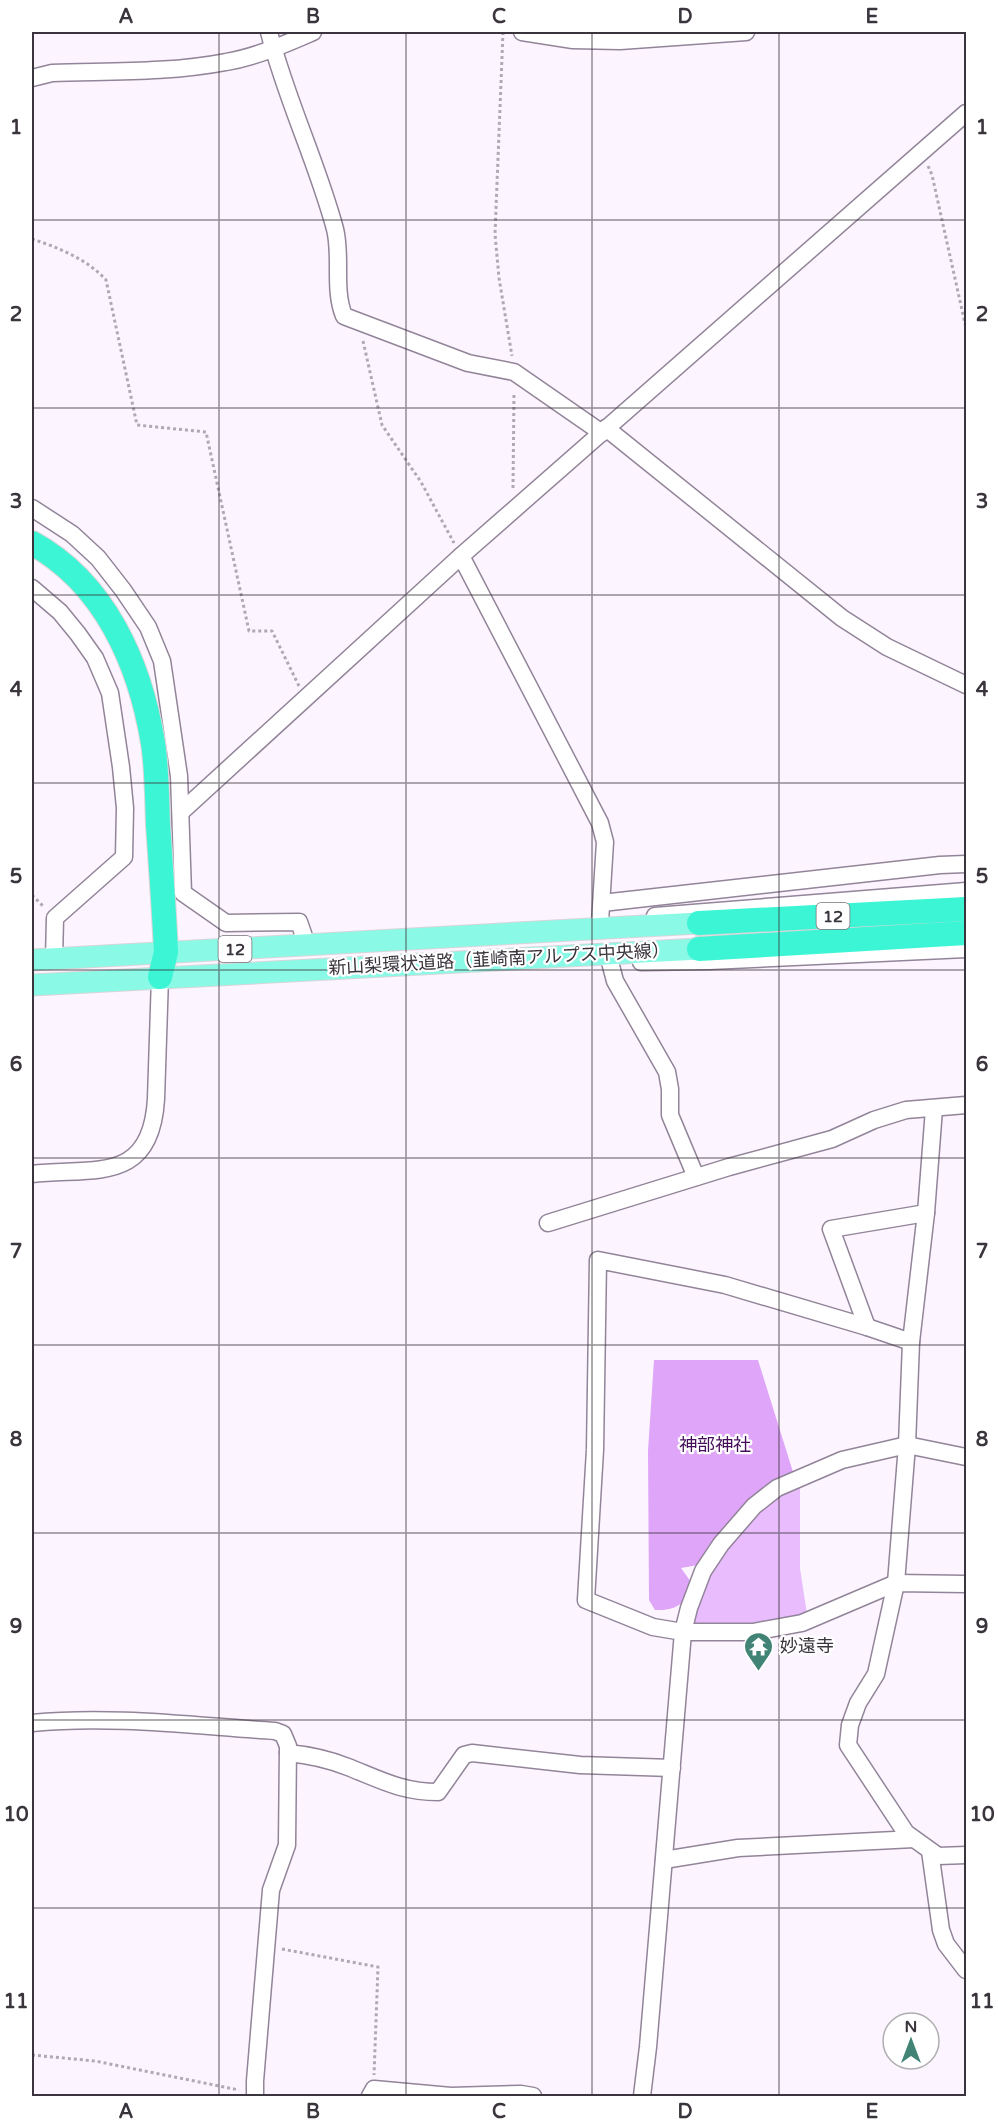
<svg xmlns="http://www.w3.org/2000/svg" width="998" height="2128" font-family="'Varela Round','Noto Sans JP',sans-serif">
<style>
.green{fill:#e9bdfd}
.forest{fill:#dea5f9}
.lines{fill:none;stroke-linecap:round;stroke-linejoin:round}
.minor-casing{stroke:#928499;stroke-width:19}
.major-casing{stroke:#d8d6d8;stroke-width:23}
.highway-casing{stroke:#d8d6d8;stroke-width:26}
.path{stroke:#b0a9b3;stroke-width:3;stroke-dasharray:3 3;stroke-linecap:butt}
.minor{stroke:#fff;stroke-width:16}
.major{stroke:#8af9e6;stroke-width:21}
.highway{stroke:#3cf5d5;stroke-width:24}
.grid{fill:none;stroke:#3a343c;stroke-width:1.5;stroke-opacity:0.55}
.labels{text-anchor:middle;stroke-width:4.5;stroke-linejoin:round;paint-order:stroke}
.shield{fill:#fff;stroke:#757176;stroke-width:1.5}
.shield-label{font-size:16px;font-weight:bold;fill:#3a343c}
.street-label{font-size:18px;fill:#3a343c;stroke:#fff}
.park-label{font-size:18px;fill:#450f59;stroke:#fff}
.poi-label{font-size:18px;fill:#3a343c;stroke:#fff;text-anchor:start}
.neatline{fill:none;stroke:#3a343c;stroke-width:2}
.grid-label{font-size:20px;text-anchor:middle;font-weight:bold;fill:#3a343c}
</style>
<rect width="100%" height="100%" fill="#fcf5ff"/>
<path class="green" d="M 800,1483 L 800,1568 L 808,1621 L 683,1632 L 691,1602 L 754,1506 Z"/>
<path class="forest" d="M 654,1360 L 758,1360 L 793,1472 L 777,1481 L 709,1545 L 698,1565 L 681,1568 L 696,1589 C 682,1604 676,1611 655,1610 L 649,1600 L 648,1451 Z"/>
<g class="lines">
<defs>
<g id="minor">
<path d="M 269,32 C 286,99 317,162 335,229 C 342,257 333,289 344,316 L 468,363 L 514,372 L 602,433"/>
<path d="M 522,32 L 573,40 L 620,41 L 746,32"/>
<path d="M 32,78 L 52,73 C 109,71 169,73 226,62 C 256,57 285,44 313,32"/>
<path d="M 606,428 L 842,618 L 887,647 L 966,685"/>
<path d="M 32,508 L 72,534 L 98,558 L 123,590 L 148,627 L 162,661 L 179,776 L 183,893 L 226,923 L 299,922 L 307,945"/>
<path d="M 461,556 L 600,823 L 605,842 L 600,922"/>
<path d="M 32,588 L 60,612 L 78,634 L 95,658 L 110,693 L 121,767 L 125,808 L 124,857 L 55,918 L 54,959"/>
<path d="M 181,812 L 461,556 L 966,113"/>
<path d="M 602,903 L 940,865 L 966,864"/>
<path d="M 655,916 L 966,891"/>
<path d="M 610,962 L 615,981 L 667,1072 L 670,1089 L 670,1115 L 696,1177"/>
<path d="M 641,962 L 709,961 L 966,949"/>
<path d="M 934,1109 L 926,1213 L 911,1342 L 907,1445 L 896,1583 L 876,1674 L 858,1703 L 850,1725 L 848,1745 L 906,1833 L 938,1856 L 966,1855"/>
<path d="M 32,1174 C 94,1167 151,1185 156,1099 L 160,977"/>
<path d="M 548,1223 L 729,1167 L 832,1139 L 874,1120 L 906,1110 L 966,1105"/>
<path d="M 867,1327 L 831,1229 L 926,1213"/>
<path d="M 911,1342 L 867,1327 L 725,1285 L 598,1260 L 595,1450 L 586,1600 L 653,1627 L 683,1632 L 753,1632 L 802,1623 L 896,1583 L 966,1584"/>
<path d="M 32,1723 C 112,1715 195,1726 275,1731 L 283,1734 L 288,1746 L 287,1845 L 271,1890 L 255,2081 L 255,2096"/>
<path d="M 288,1753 C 309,1755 328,1759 348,1767 C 381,1780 402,1792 438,1792 L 464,1755 L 472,1753 L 580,1765 L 672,1768"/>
<path d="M 930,1851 L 941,1930 L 946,1944 L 966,1970"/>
<path d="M 664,1860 L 738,1848 L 914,1839"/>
<path d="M 370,2096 L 374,2089 L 451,2096 L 521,2094 L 533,2096"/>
<path d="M 642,2096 L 648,2047 L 683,1632 L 689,1608 L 703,1571 L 721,1544 L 754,1506 L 777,1488 L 842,1460 L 907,1445 L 966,1457"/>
</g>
<g id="major">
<path d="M 32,960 L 699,923"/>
<path d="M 32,985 L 699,949"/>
</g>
<g id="highway">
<path d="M 32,543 C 105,583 140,664 153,743 C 157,769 157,798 158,825 C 161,867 164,910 166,952 L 160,977"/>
<path d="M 699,923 L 966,909"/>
<path d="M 699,949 L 966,933"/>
</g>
</defs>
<use href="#minor" class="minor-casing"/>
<use href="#major" class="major-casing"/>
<use href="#highway" class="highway-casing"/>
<g class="path">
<path d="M 503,32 L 495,234 L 499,278 L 512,356"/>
<path d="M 928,166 L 932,175 L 966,328"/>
<path d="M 32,239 C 57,247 87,259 106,280 L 137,425 L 206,432 L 249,631 L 272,631 L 299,686"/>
<path d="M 363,341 L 382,425 L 421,482 L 454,543"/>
<path d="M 513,488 L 514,392"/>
<path d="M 32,895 L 43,906"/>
<path d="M 282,1949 L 378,1967 L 374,2075"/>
<path d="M 32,2055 L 95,2061 L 239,2090"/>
</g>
<use href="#minor" class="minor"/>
<use href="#major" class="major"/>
<use href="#highway" class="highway"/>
</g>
<path class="grid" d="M 219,32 L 219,2096M 406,32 L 406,2096M 592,32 L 592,2096M 779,32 L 779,2096M 32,220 L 966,220M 32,408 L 966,408M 32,595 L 966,595M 32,783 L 966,783M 32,970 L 966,970M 32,1158 L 966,1158M 32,1345 L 966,1345M 32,1533 L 966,1533M 32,1720 L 966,1720M 32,1908 L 966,1908"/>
<defs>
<symbol id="temple-pin" viewBox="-11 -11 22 30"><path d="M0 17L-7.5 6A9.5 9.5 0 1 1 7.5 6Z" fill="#418476" stroke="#fff"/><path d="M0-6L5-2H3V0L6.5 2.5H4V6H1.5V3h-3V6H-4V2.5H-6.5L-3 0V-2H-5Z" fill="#fff"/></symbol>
</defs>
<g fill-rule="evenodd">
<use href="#temple-pin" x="742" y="1630" width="33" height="45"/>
</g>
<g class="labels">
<g class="shield">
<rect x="816.5" y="903" width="33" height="26" rx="4.5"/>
<rect x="218.5" y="936" width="33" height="26" rx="4.5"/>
</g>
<g class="shield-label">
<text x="833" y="922">12</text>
<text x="235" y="955">12</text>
</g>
<g class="street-label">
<text transform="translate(499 959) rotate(-3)" y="6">新山梨環状道路（韮崎南アルプス中央線）</text>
</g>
<g class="park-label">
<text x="715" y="1451">神部神社</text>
</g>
<g class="poi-label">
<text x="780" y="1652">妙遠寺</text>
</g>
</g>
<rect width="998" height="2128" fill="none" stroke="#ffffff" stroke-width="66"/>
<g transform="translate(911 2041)"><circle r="28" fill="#ffffff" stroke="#b0aeb1" stroke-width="1.5"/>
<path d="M0-4.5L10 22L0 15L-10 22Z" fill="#418476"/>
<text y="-9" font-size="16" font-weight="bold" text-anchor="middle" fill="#3a343c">N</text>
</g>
<rect x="33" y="33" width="932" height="2062" class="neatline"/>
<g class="grid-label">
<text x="126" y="23">A</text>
<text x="313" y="23">B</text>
<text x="499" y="23">C</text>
<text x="685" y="23">D</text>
<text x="872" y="23">E</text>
<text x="16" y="134">1</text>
<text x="982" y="134">1</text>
<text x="16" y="321">2</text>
<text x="982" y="321">2</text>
<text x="16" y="508">3</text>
<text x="982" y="508">3</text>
<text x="16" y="696">4</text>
<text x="982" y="696">4</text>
<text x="16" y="883">5</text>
<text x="982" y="883">5</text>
<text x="16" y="1071">6</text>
<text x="982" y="1071">6</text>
<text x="16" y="1258">7</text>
<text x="982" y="1258">7</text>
<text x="16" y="1446">8</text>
<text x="982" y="1446">8</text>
<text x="16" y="1633">9</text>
<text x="982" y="1633">9</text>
<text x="16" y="1821">10</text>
<text x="982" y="1821">10</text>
<text x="16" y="2008">11</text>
<text x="982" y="2008">11</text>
<text x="126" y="2118">A</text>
<text x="313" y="2118">B</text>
<text x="499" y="2118">C</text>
<text x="685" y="2118">D</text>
<text x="872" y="2118">E</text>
</g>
</svg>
